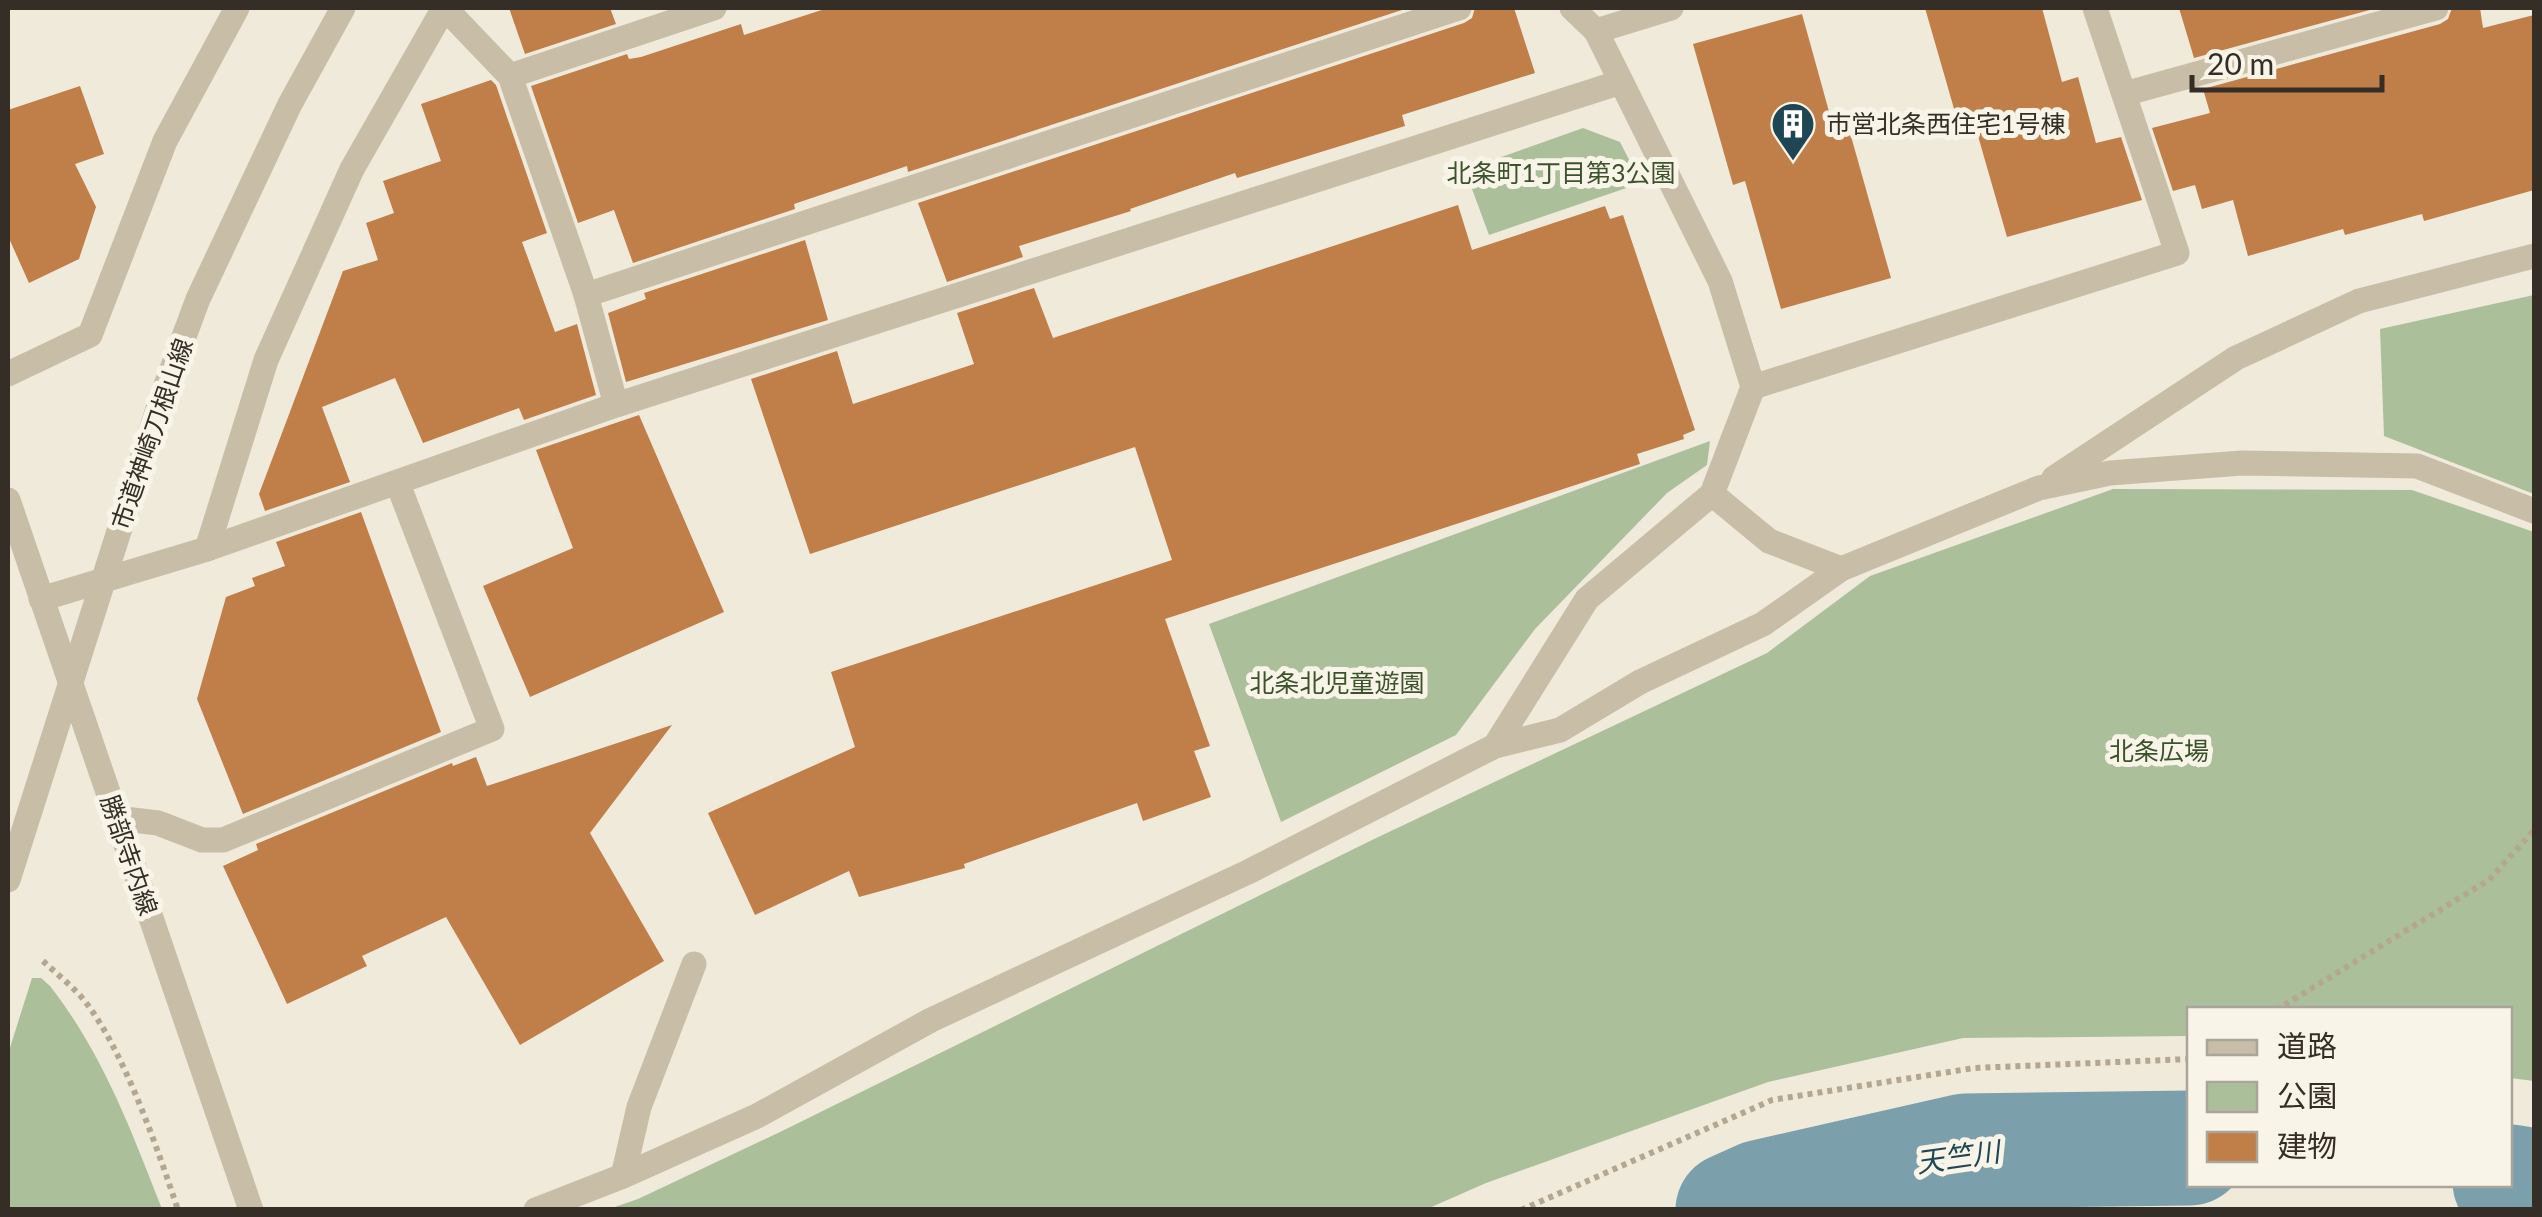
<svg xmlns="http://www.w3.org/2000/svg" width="2542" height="1217" font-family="Lato,'Noto Sans JP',sans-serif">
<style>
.green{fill:#acbf9b}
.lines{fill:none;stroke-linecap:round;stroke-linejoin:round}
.river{stroke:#7ba0ac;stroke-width:115}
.building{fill:#c07e49}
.path{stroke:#b3a791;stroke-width:6;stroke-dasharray:5 5;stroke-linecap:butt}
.minor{stroke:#c8bda7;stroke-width:25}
.tertiary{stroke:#c8bda7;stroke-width:25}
.labels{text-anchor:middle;stroke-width:10;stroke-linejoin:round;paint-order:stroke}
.poi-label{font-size:25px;fill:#352e27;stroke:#f8f4e7;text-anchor:start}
.park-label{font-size:25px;fill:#3c522c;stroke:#f8f4e7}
.street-label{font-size:25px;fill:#352e27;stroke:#f8f4e7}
.water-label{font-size:28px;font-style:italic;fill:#1f4654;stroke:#f8f4e7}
</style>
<rect width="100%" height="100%" fill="#f0eadb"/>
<g class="green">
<path d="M 1583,128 L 1620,142 L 1641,183 L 1489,235 L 1465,170 Z"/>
<path d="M 2534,295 L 2534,494 L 2384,436 L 2380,329 Z"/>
<path d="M 1710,441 L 1707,465 L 1667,493 L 1535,629 L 1456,735 L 1281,822 L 1209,624 Z"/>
<path d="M 2113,489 L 2412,490 L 2534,532 L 2534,1081 L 2510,1078 L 2510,1010 L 2190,1010 L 2189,1036 L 1963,1038 L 1768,1082 L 1486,1183 L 1427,1209 L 609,1209 L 638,1199 L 778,1133 L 1372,840 L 1767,653 L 1870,576 Z"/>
<path d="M 32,978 L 41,978 L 50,986 C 103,1054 131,1130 162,1209 L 8,1209 L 8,1054 Z"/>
</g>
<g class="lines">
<g class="river">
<path d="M 2510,1182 L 2534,1186"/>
<path d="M 1733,1210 L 1762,1197 L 1965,1151 L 2190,1148"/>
</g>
</g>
<g class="building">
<path d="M 509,8 L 610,8 L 616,24 L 525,54 Z"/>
<path d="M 828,8 L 1408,8 L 908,172 L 907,166 L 794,204 L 795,209 L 633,263 L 614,210 L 578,223 L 531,86 L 627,54 L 629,59 L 641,57 L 741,24 L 744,35 Z"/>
<path d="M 1475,8 L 1514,8 L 1535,73 L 1402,115 L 1405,126 L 1237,178 L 1235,173 L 1130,209 L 1131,211 L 1019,246 L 1023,257 L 947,282 L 918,203 L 1464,23 L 1472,18 Z"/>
<path d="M 1925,8 L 2042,8 L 2062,82 L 2078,77 L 2096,143 L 2121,137 L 2142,200 L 2007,237 L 1976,129 L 1961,133 Z"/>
<path d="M 2179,8 L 2377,8 L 2194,58 Z"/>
<path d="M 2452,8 L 2480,8 L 2483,28 L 2534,15 L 2534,190 L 2424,221 L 2422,214 L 2345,235 L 2343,229 L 2248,256 L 2233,200 L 2202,209 L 2195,185 L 2173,191 L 2152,128 L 2210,113 L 2203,89 L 2440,24 L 2448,19 Z"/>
<path d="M 1802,14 L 1833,126 L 1847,122 L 1891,278 L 1781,309 L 1745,181 L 1733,185 L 1693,44 Z"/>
<path d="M 491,80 L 496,85 L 547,233 L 522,242 L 555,332 L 577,324 L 596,395 L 524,420 L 519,408 L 423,443 L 395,378 L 322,407 L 350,482 L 265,511 L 259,494 L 343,271 L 378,260 L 366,223 L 394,213 L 383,181 L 441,161 L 421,104 Z"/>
<path d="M 80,86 L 104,154 L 75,164 L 96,207 L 79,259 L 29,283 L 8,236 L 8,110 Z"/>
<path d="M 1458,205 L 1472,250 L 1605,206 L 1610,219 L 1623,215 L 1695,430 L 1683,435 L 1684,439 L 1637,454 L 1640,464 L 1165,619 L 1210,746 L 1194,751 L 1211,797 L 1143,821 L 1137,803 L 964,864 L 965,868 L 859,897 L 849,871 L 755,915 L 708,813 L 855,747 L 831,672 L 1172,560 L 1135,447 L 810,554 L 751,379 L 837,351 L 853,404 L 974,364 L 957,313 L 1034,288 L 1053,338 Z"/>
<path d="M 805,240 L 828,320 L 626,382 L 608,313 L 646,299 L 644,293 Z"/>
<path d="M 639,415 L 724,612 L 530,697 L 483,586 L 573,548 L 536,450 Z"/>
<path d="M 361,512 L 441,732 L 243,814 L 197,699 L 226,597 L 255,586 L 252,578 L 285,566 L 276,542 Z"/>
<path d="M 672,725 L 590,833 L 664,961 L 520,1045 L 446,917 L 362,956 L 367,966 L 287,1004 L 223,866 L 258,850 L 256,844 L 452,763 L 453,766 L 476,757 L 487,786 Z"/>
</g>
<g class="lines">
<g class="path">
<path d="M 43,961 C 58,975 75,988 87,1004 C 125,1054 158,1150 178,1210"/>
<path d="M 2276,1010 L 2489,880 L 2534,830"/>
<path d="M 1521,1210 L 1772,1100 L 1974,1068 L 2190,1059"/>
</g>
<g class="minor">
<path d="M 445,8 L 510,76 L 586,295 L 616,405"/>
<path d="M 1572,8 L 1596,31 L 1720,281 L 1753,387 L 2177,253 L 2095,8"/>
<path d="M 1596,31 L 1671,8"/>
<path d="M 510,76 L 714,8"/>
<path d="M 2124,94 L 2436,8"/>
<path d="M 586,295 L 1459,8"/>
<path d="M 8,374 L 90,335 L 165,141 L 237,8"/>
<path d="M 2054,478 L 2236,358 L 2359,301 L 2534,256"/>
<path d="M 1712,494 L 1769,541 L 1841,569"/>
<path d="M 207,549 L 616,405 L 1621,82"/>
<path d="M 41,599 L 207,549 L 266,360 L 352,169 L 444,8"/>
<path d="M 1495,746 L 1587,599 L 1712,494 L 1753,387"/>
<path d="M 116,818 L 158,823 L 202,840 L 223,840 L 492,729 L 398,484"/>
<path d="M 623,1176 L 639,1107 L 694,964"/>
<path d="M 536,1210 L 623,1176 L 757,1116 L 931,1020 L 1248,872 L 1495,746 L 1560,730 L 1640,682 L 1763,624 L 1841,569 L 2039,488 L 2110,473 L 2242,463 L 2417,466 L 2534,511"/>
</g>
<g class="tertiary">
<path d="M 8,500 L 251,1210"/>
<path d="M 8,880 L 163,393 L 198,299 L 290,104 L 343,8"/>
</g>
</g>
<defs>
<symbol id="building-pin" viewBox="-11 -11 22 30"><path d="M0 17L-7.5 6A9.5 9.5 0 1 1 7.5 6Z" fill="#1f4654" stroke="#f8f4e7"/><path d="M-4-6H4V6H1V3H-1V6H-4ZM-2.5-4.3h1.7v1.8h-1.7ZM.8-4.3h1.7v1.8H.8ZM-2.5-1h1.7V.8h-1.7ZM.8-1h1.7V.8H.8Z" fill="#fff"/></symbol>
</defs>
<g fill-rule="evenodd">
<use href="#building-pin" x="1768" y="99" width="50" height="68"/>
</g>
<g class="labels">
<g class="poi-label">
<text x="1826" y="133">市営北条西住宅1号棟</text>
</g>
<g class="park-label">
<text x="1561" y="182">北条町1丁目第3公園</text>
<text x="1337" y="692">北条北児童遊園</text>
<text x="2159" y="760">北条広場</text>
</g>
<g class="street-label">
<text transform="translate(152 434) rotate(-71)" y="9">市道神崎刀根山線</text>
<text transform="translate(129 855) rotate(71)" y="9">勝部寺内線</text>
</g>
<g class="water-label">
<text transform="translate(1958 1157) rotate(-8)" y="10">天竺川</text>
</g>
</g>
<rect width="2542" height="1217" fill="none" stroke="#352e27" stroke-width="20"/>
<rect x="2187" y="1007" width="325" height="180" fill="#f8f4e7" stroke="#aaa59a" stroke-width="2.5"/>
<rect x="2207" y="1040" width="50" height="15" fill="#c8bda7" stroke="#aaa59a" stroke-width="2.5"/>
<text x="2277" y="1057" font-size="30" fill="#352e27">道路</text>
<rect x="2207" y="1082" width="50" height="30" fill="#acbf9b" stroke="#aaa59a" stroke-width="2.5"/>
<text x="2277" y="1107" font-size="30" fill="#352e27">公園</text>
<rect x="2207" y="1132" width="50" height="30" fill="#c07e49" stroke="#aaa59a" stroke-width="2.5"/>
<text x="2277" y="1157" font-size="30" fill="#352e27">建物</text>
<path d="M2192 75v15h190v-15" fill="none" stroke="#352e27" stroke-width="5"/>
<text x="2207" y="75" font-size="30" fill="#352e27" stroke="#f8f4e7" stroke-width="8" paint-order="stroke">20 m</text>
</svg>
